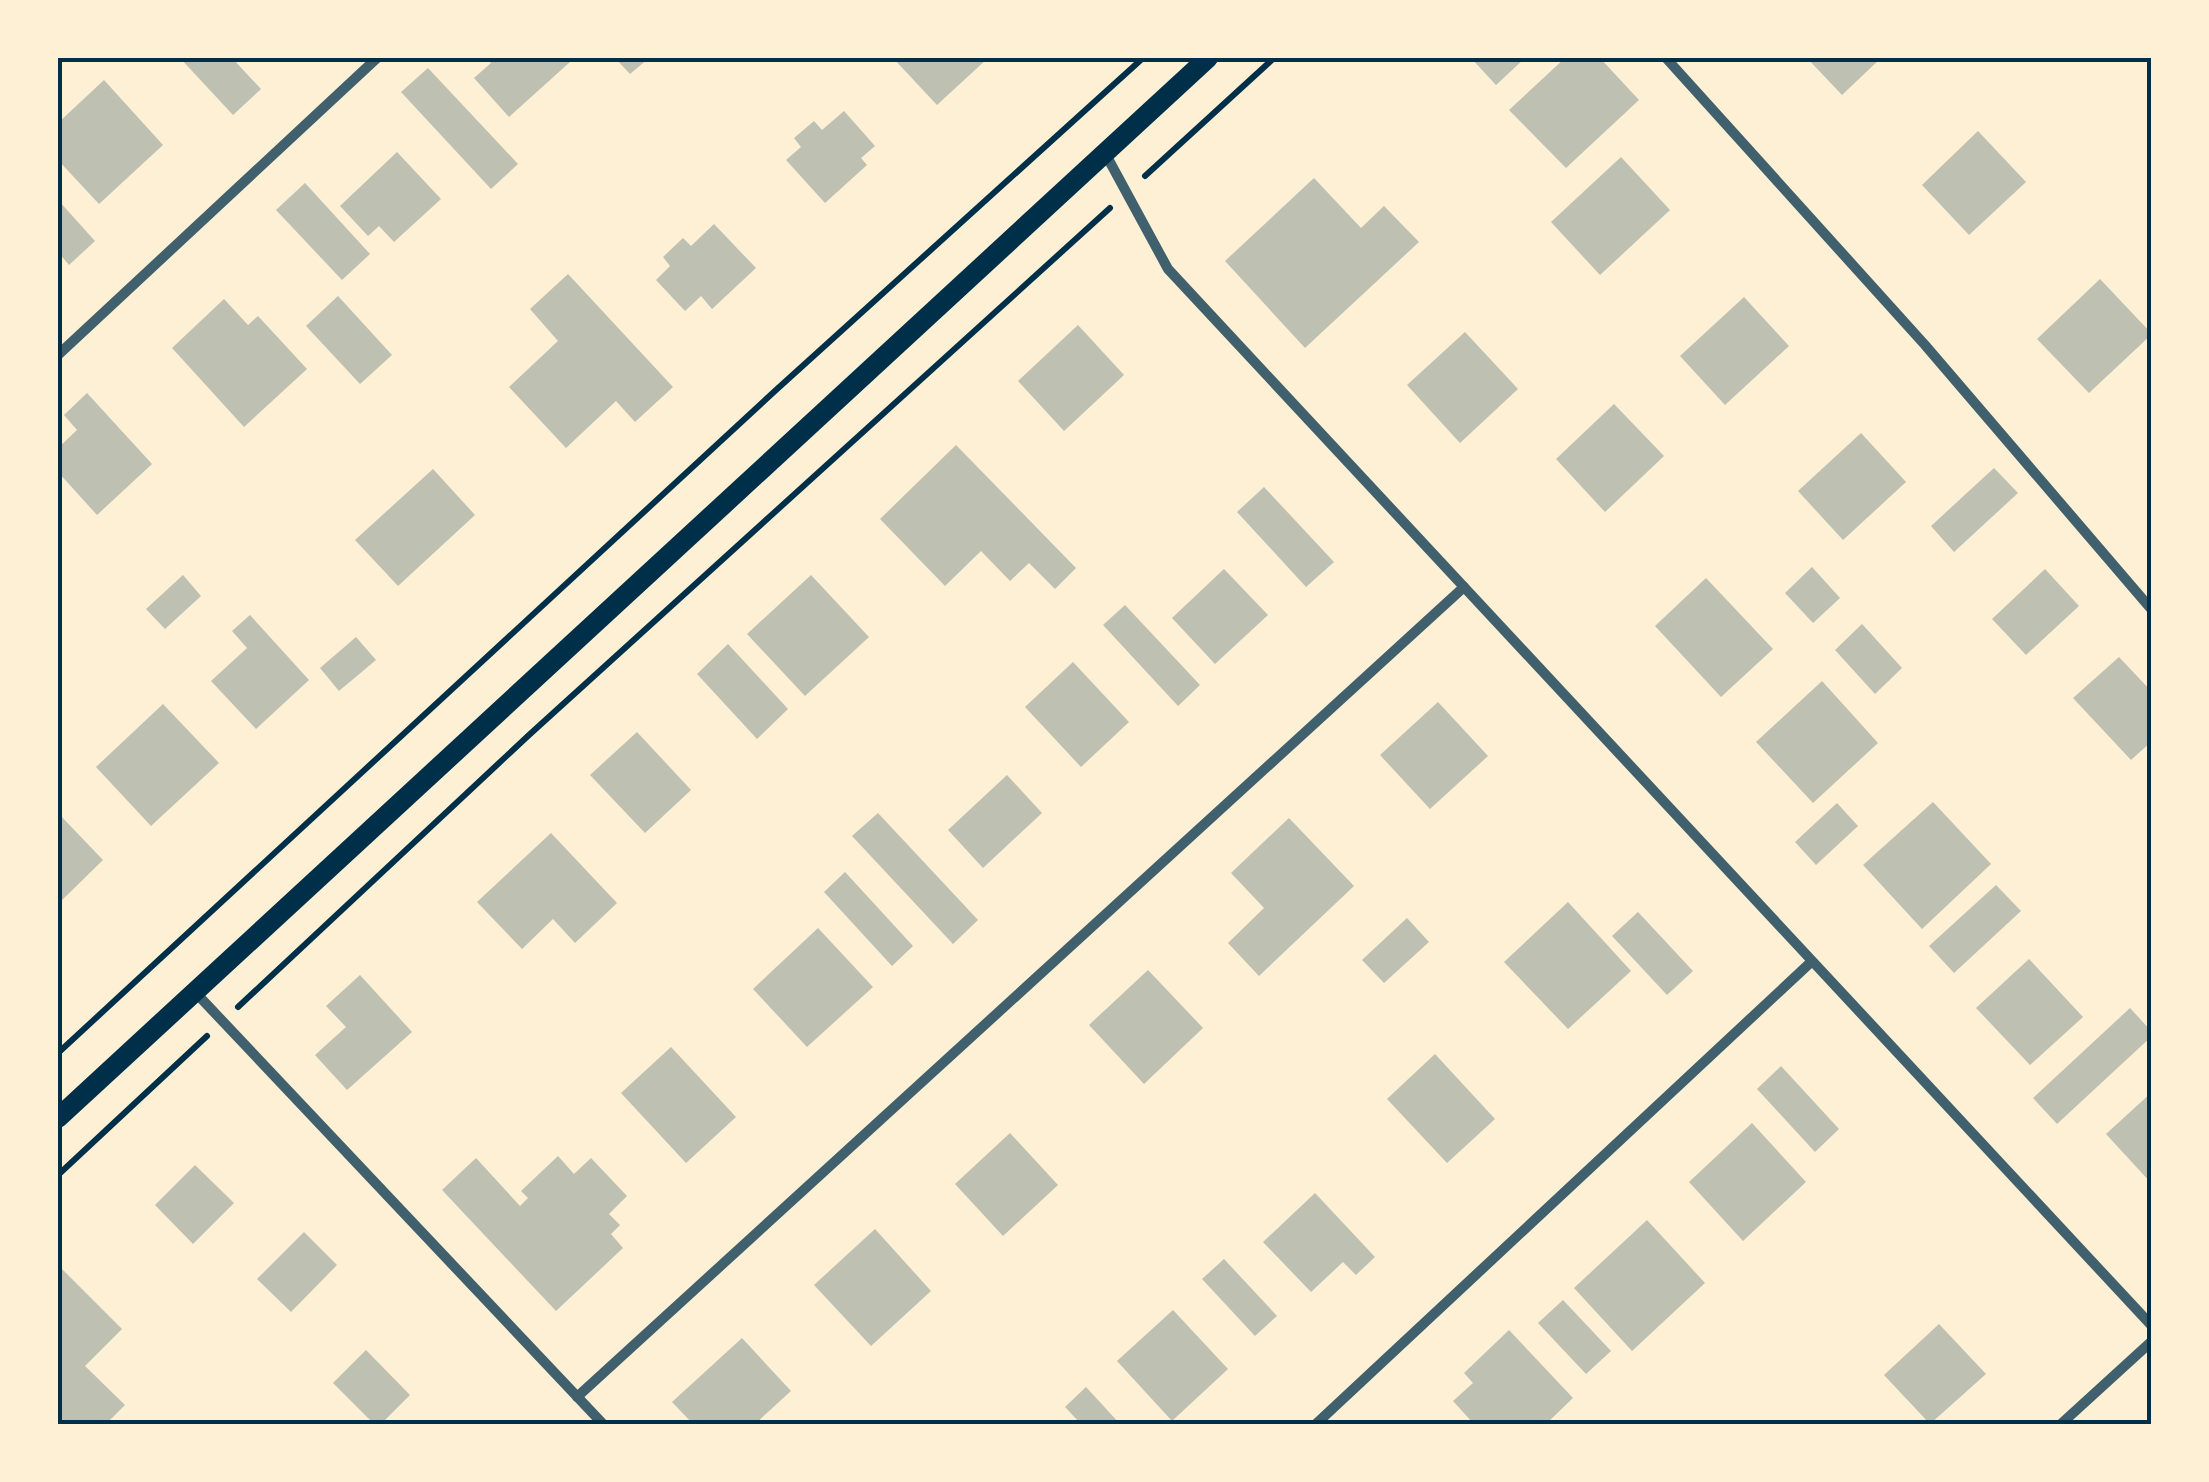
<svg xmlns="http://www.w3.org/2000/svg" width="2209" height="1482" font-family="Commissioner,sans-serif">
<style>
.building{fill:#bec0b2}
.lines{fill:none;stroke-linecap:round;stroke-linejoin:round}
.path{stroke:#003049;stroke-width:6}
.minor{stroke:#3f606c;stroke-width:10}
.secondary{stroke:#003049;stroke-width:20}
.neatline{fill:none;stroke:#003049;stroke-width:4}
</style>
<rect width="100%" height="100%" fill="#fdf0d5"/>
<g class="building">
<path d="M 180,58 L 232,58 L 261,89 L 233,115 Z"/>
<path d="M 486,58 L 566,58 L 570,62 L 509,117 L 474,78 L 491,63 Z"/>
<path d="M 615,58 L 649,58 L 630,74 Z"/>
<path d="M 893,58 L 988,58 L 937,105 Z"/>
<path d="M 1471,58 L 1525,58 L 1496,85 Z"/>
<path d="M 1565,58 L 1600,58 L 1639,100 L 1566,168 L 1509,110 Z"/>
<path d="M 1807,58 L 1881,58 L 1842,95 Z"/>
<path d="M 428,68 L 518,164 L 491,189 L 401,92 Z"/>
<path d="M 104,80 L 163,145 L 99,204 L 58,160 L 58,123 Z"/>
<path d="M 844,111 L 875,146 L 861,158 L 867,165 L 825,203 L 786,160 L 801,147 L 794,138 L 814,121 L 822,130 Z"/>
<path d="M 1978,131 L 2026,182 L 1969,235 L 1922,185 Z"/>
<path d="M 397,152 L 441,199 L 394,242 L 379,226 L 368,236 L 340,206 Z"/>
<path d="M 1621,157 L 1670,210 L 1600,275 L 1551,222 Z"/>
<path d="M 1314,178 L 1361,228 L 1384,206 L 1419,242 L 1305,348 L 1225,261 Z"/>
<path d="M 305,183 L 370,254 L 342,280 L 276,210 Z"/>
<path d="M 58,200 L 95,241 L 69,265 L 58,252 Z"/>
<path d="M 714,224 L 756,268 L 712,309 L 701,296 L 685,311 L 656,280 L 670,266 L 663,257 L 683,238 L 691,246 Z"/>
<path d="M 568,274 L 673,387 L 635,422 L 616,401 L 566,448 L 509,387 L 558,341 L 530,309 Z"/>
<path d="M 2100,279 L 2152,334 L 2089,393 L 2037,339 Z"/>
<path d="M 338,296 L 392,355 L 360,384 L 306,326 Z"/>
<path d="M 1744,297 L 1789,346 L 1725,405 L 1680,356 Z"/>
<path d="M 224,299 L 248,325 L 258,316 L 307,369 L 244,427 L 172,348 Z"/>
<path d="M 1078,325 L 1124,375 L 1064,431 L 1018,381 Z"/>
<path d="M 1465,332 L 1518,389 L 1460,443 L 1407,385 Z"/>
<path d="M 87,393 L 152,464 L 97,515 L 58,472 L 58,448 L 77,430 L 64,415 Z"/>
<path d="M 1614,404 L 1664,456 L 1605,512 L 1556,459 Z"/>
<path d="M 1861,433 L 1906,482 L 1843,540 L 1798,491 Z"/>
<path d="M 956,445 L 1076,568 L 1055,589 L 1029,563 L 1010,581 L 981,551 L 945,586 L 880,519 Z"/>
<path d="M 1994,468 L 2018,493 L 1954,552 L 1931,526 Z"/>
<path d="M 433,469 L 475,515 L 398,586 L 355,540 Z"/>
<path d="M 1264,487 L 1334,562 L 1306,587 L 1237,512 Z"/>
<path d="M 1812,567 L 1840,598 L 1813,623 L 1785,593 Z"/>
<path d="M 1224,569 L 1268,615 L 1215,664 L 1172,618 Z"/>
<path d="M 2045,569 L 2079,606 L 2026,655 L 1992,619 Z"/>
<path d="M 183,575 L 201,596 L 165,629 L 146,609 Z"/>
<path d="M 811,575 L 869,637 L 805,696 L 747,634 Z"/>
<path d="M 1706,578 L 1773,649 L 1721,697 L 1655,626 Z"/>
<path d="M 1125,605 L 1200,685 L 1178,706 L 1103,625 Z"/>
<path d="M 250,615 L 309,680 L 256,729 L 211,681 L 247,648 L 232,631 Z"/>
<path d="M 1862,624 L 1902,668 L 1875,694 L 1835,650 Z"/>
<path d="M 356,637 L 376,660 L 339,691 L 320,668 Z"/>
<path d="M 728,644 L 788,709 L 757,739 L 697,674 Z"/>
<path d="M 2119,657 L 2152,692 L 2152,741 L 2131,760 L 2073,698 Z"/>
<path d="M 1073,662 L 1129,722 L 1081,767 L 1025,707 Z"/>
<path d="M 1822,681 L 1878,743 L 1813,803 L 1756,742 Z"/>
<path d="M 1438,702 L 1488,756 L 1430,809 L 1380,755 Z"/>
<path d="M 163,704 L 219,763 L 151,826 L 96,767 Z"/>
<path d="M 637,732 L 691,790 L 645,833 L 590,775 Z"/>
<path d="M 1007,775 L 1042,813 L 983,868 L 948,830 Z"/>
<path d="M 1933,802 L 1991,864 L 1922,929 L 1863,865 Z"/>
<path d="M 1837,803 L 1858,826 L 1816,865 L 1795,842 Z"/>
<path d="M 58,813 L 103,860 L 58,904 Z"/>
<path d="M 878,813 L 978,920 L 953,944 L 852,836 Z"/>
<path d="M 1289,818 L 1354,886 L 1259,976 L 1228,943 L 1264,908 L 1231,873 Z"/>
<path d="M 551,833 L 617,903 L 575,943 L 553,919 L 522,949 L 477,902 Z"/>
<path d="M 845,872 L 913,946 L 892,966 L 824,892 Z"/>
<path d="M 1996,885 L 2021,911 L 1954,973 L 1929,946 Z"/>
<path d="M 1568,902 L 1631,971 L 1568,1029 L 1504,962 Z"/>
<path d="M 1638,912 L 1693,971 L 1667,995 L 1612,936 Z"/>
<path d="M 1407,918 L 1429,942 L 1384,983 L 1362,960 Z"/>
<path d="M 818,928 L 873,987 L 807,1047 L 753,989 Z"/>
<path d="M 2029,959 L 2083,1017 L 2030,1065 L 1976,1008 Z"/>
<path d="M 1148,970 L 1203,1028 L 1144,1084 L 1089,1025 Z"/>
<path d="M 360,975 L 412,1032 L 347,1090 L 315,1055 L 346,1027 L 326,1006 Z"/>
<path d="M 2130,1008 L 2152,1032 L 2152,1036 L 2057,1124 L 2033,1098 Z"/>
<path d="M 671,1047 L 736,1117 L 686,1163 L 621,1093 Z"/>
<path d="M 1435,1054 L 1495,1119 L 1447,1163 L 1387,1099 Z"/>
<path d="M 1781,1066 L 1839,1129 L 1815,1152 L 1757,1089 Z"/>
<path d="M 2152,1092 L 2152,1184 L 2106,1134 Z"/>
<path d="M 1752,1123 L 1806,1182 L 1743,1241 L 1689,1182 Z"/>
<path d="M 1010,1133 L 1058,1185 L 1003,1236 L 955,1184 Z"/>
<path d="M 558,1156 L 574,1174 L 591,1158 L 627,1196 L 609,1214 L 620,1225 L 611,1234 L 623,1248 L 556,1311 L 442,1190 L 476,1158 L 520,1206 L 528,1198 L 521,1191 Z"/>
<path d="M 195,1165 L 234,1203 L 193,1244 L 155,1205 Z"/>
<path d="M 1315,1193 L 1375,1257 L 1356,1275 L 1343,1262 L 1311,1292 L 1263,1242 Z"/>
<path d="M 1647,1220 L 1705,1283 L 1632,1351 L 1574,1288 Z"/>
<path d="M 875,1229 L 931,1291 L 871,1346 L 814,1285 Z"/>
<path d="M 304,1232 L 337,1265 L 291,1312 L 257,1279 Z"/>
<path d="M 1224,1259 L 1277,1316 L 1255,1336 L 1202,1279 Z"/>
<path d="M 58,1265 L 122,1329 L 85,1366 L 125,1405 L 106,1424 L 58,1424 Z"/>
<path d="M 1563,1300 L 1611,1351 L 1586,1374 L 1538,1323 Z"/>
<path d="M 1173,1310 L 1228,1369 L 1172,1421 L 1117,1361 Z"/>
<path d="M 1939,1324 L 1986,1374 L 1930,1424 L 1884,1375 Z"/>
<path d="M 1509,1330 L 1573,1398 L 1546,1424 L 1474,1424 L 1453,1401 L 1473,1383 L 1464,1373 Z"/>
<path d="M 742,1338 L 791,1391 L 755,1424 L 693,1424 L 672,1402 Z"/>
<path d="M 366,1350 L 410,1395 L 381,1424 L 374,1424 L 333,1383 Z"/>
<path d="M 1086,1387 L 1120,1424 L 1081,1424 L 1065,1407 Z"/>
</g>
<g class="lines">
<g class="path">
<path d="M 1145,176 L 1274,58"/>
<path d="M 238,1007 L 529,735 L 1110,208"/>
<path d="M 58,1053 L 776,390 L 1143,58"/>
<path d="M 58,1175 L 207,1036"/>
</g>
<g class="minor">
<path d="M 1666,58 L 1925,345 L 2152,610"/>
<path d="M 1105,153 L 1168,269 L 2152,1326"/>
<path d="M 58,355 L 377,58"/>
<path d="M 195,992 L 603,1424"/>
<path d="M 577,1397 L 1464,587"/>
<path d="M 1316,1424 L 1810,963"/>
<path d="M 2061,1424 L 2152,1341"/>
</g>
<path class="secondary" d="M 58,1118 L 1208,58"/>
</g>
<rect width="2209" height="1482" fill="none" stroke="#fdf0d5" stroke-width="120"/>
<rect x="60" y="60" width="2089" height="1362" class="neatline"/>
</svg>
